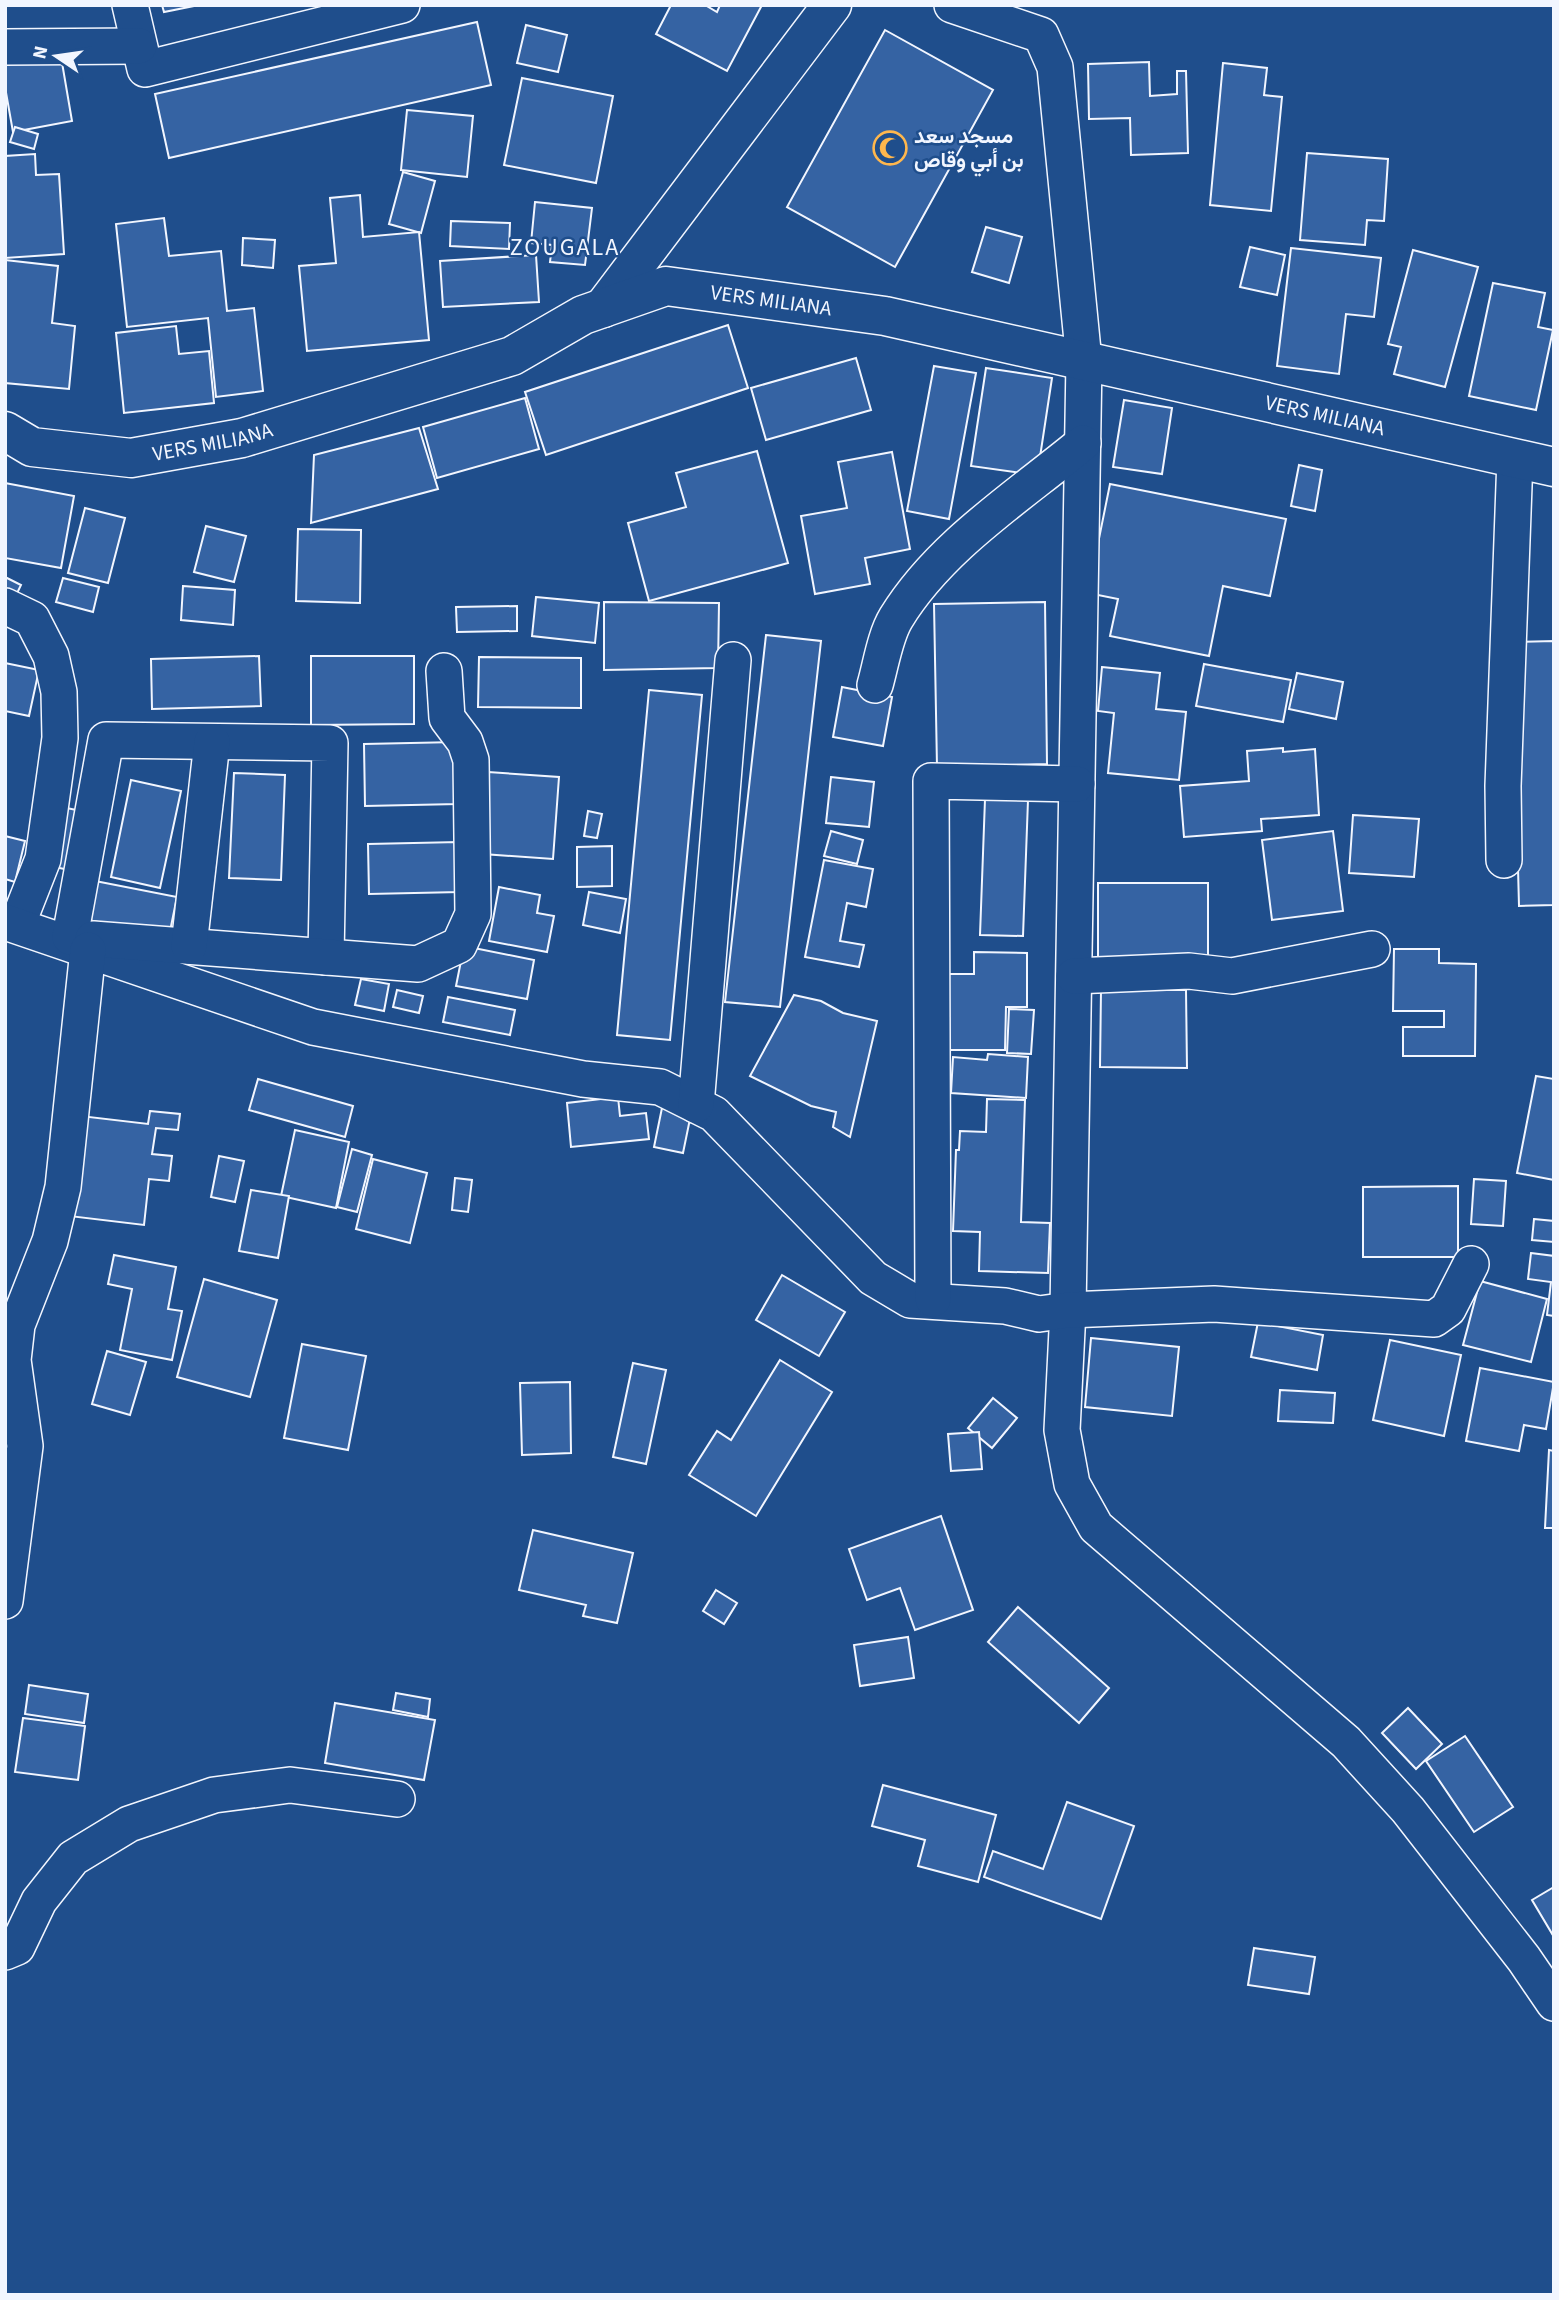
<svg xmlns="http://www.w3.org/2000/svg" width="1559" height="2300" font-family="'Source Sans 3',Vazirmatn,sans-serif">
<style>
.building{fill:#3563a3;stroke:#f2f6ff;stroke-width:2}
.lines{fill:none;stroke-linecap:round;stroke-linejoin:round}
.minor-casing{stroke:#f2f6ff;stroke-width:38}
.tertiary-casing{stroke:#f2f6ff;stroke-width:41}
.secondary-casing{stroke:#f2f6ff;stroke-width:41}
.minor{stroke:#1f4e8c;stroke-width:35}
.tertiary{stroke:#1f4e8c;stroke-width:38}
.secondary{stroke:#1f4e8c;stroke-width:38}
.labels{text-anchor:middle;stroke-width:5;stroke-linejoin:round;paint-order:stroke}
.poi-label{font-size:21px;font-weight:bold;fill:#f2f6ff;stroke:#1f4e8c;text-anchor:start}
.street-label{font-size:21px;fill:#f2f6ff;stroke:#1f4e8c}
.quarter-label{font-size:24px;letter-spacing:2px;fill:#f2f6ff;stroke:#1f4e8c}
</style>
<rect width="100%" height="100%" fill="#1f4e8c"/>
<g class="building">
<path d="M 162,5 L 199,5 L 164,12 Z"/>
<path d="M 671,5 L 705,5 L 717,12 L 720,5 L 762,5 L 727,71 L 656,34 Z"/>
<path d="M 477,22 L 491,85 L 169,158 L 155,94 Z"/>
<path d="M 526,25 L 567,35 L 558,72 L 517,63 Z"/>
<path d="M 885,30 L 993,90 L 895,267 L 787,207 Z"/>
<path d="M 59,45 L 72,121 L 13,132 L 5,87 L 5,54 Z"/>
<path d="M 1149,62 L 1150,96 L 1177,94 L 1177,71 L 1186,71 L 1188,153 L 1131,155 L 1130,118 L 1089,119 L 1088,64 Z"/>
<path d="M 1223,63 L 1267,68 L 1264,95 L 1282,97 L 1271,211 L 1210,205 Z"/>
<path d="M 522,78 L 613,96 L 596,183 L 504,165 Z"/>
<path d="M 407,110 L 473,116 L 467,177 L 401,170 Z"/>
<path d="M 15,127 L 38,134 L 34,149 L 10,142 Z"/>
<path d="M 1307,153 L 1388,159 L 1384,221 L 1367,220 L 1365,245 L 1300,240 Z"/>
<path d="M 35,154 L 36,175 L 59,174 L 64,254 L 5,258 L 5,156 Z"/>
<path d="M 403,172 L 435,181 L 421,233 L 389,224 Z"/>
<path d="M 360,195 L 363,237 L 419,232 L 429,340 L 307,351 L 299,266 L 336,263 L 330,198 Z"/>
<path d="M 535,202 L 592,208 L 585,265 L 550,262 L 552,245 L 531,243 Z"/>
<path d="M 164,218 L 169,256 L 221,251 L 227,311 L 254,308 L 263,391 L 216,397 L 208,318 L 127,327 L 116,224 Z"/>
<path d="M 451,221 L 510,223 L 509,249 L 450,246 Z"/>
<path d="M 986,227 L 1022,237 L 1009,283 L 972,272 Z"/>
<path d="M 243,238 L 275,240 L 273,268 L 242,265 Z"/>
<path d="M 1250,247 L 1285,255 L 1277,295 L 1240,287 Z"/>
<path d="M 1291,248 L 1381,258 L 1374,317 L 1346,314 L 1339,374 L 1277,366 Z"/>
<path d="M 1413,250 L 1478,267 L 1445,387 L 1394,374 L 1401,347 L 1388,344 Z"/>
<path d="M 536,255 L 539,302 L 443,307 L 440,261 Z"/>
<path d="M 5,260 L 58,266 L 52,323 L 75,326 L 69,389 L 5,383 Z"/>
<path d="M 1493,283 L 1545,293 L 1538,327 L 1553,330 L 1536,410 L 1469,396 Z"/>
<path d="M 728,325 L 748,388 L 546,455 L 525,392 Z"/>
<path d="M 176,326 L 179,354 L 209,351 L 214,403 L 124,413 L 116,333 Z"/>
<path d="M 856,358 L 871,410 L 766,440 L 751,388 Z"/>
<path d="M 934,366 L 976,373 L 949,519 L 907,511 Z"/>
<path d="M 986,368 L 1052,378 L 1040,457 L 1022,473 L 971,466 Z"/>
<path d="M 525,398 L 539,449 L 437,478 L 423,427 Z"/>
<path d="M 1124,400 L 1172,408 L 1162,474 L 1113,467 Z"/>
<path d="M 419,428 L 438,489 L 311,523 L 314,455 Z"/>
<path d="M 757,451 L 788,563 L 649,601 L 628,523 L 686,507 L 676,473 Z"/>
<path d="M 892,452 L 910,549 L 865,558 L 870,584 L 815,594 L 801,516 L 847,508 L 838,462 Z"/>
<path d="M 1299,465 L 1322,470 L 1315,511 L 1291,506 Z"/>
<path d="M 5,483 L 74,496 L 61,568 L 5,558 Z"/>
<path d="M 1110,484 L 1286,519 L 1270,596 L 1223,586 L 1209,656 L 1110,636 L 1118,599 L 1088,593 Z"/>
<path d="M 85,508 L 125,518 L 108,583 L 68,573 Z"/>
<path d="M 206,526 L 246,536 L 234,582 L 194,572 Z"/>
<path d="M 298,529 L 361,530 L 360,603 L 296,601 Z"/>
<path d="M 5,577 L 21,585 L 9,610 L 5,608 Z"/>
<path d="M 63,578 L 99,587 L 93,612 L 56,602 Z"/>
<path d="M 183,586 L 235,590 L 233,625 L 181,620 Z"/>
<path d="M 536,597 L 599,603 L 595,643 L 532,636 Z"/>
<path d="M 604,602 L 719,603 L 718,668 L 604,670 Z"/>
<path d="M 1045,602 L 1047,764 L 937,767 L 934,604 Z"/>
<path d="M 517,606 L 517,631 L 457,632 L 456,607 Z"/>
<path d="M 766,635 L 821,641 L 780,1007 L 725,1002 Z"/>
<path d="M 1554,641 L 1554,905 L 1519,906 L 1512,642 Z"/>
<path d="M 259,656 L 261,706 L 152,709 L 151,659 Z"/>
<path d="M 311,656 L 414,656 L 414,724 L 311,725 Z"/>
<path d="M 479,657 L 581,658 L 581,708 L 478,707 Z"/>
<path d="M 5,663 L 39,670 L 29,716 L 5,711 Z"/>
<path d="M 1204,664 L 1291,680 L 1283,722 L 1196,706 Z"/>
<path d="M 1102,667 L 1160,673 L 1156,709 L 1186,712 L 1179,780 L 1108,773 L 1114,713 L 1098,711 Z"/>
<path d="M 1297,673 L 1343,682 L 1336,719 L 1289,709 Z"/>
<path d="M 842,687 L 892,697 L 883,746 L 833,737 Z"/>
<path d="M 649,690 L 702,695 L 670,1040 L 617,1035 Z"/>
<path d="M 457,742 L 458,804 L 365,806 L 364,744 Z"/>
<path d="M 1283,748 L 1283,752 L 1315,749 L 1319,815 L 1261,819 L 1262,831 L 1184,837 L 1180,786 L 1249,781 L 1247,751 Z"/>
<path d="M 488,772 L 559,777 L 553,859 L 483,854 Z"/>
<path d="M 234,773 L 285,775 L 281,880 L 229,878 Z"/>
<path d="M 831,777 L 874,782 L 869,827 L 826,823 Z"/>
<path d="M 131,780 L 181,791 L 160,888 L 111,877 Z"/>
<path d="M 985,799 L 1028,800 L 1023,936 L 980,935 Z"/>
<path d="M 62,807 L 100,815 L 88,874 L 50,866 Z"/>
<path d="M 588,811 L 602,814 L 597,838 L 584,836 Z"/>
<path d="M 1353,815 L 1419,819 L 1414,877 L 1349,873 Z"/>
<path d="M 831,831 L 863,840 L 857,864 L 824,856 Z"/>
<path d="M 1333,831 L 1343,911 L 1272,920 L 1262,840 Z"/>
<path d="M 5,836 L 25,841 L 15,882 L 5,879 Z"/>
<path d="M 459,842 L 460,892 L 369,894 L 368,844 Z"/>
<path d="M 612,846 L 612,886 L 577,887 L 577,847 Z"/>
<path d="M 824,860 L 873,869 L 866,907 L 847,903 L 840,941 L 864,945 L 859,967 L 805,957 Z"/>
<path d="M 85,879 L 177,897 L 169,936 L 78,918 Z"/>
<rect x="1098" y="883" width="110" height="76"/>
<path d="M 499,887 L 540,895 L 537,913 L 554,916 L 547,952 L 489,941 Z"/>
<path d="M 589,892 L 626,899 L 620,933 L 583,925 Z"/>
<path d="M 464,946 L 534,960 L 527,999 L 456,986 Z"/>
<path d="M 1394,949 L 1439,949 L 1439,963 L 1476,964 L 1475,1056 L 1403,1056 L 1403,1027 L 1444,1027 L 1444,1011 L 1393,1011 Z"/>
<path d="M 974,952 L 1027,953 L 1027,1007 L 1006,1007 L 1005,1050 L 946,1050 L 946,974 L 974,974 Z"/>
<path d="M 361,979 L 389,984 L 384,1011 L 355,1005 Z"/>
<path d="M 397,990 L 423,996 L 419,1013 L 393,1007 Z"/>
<path d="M 1101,990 L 1186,990 L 1187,1068 L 1100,1067 Z"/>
<path d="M 794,995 L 821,1001 L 843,1013 L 877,1021 L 850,1137 L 833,1127 L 836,1112 L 811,1106 L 750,1076 Z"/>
<path d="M 448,997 L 515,1010 L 510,1035 L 443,1022 Z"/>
<path d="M 1009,1009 L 1034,1010 L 1031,1054 L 1007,1053 Z"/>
<path d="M 988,1054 L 1028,1057 L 1026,1098 L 951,1093 L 953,1057 L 987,1060 Z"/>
<path d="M 1536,1076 L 1554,1079 L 1554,1180 L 1517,1173 Z"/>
<path d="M 258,1079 L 353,1106 L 345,1137 L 249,1110 Z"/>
<path d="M 618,1097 L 620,1116 L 646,1113 L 649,1139 L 571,1147 L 567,1103 Z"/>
<path d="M 987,1099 L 1025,1100 L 1021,1222 L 1050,1223 L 1048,1273 L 979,1271 L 980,1232 L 953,1231 L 956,1150 L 959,1150 L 960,1131 L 986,1132 Z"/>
<path d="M 663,1103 L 692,1109 L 683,1153 L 654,1147 Z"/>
<path d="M 150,1111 L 180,1114 L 178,1130 L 156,1128 L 152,1154 L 172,1156 L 169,1181 L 149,1179 L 144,1225 L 69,1216 L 81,1116 L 148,1124 Z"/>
<path d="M 295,1130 L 349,1142 L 336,1208 L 281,1196 Z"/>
<path d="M 352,1149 L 372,1155 L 357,1212 L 337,1207 Z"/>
<path d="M 219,1156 L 244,1161 L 235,1202 L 211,1197 Z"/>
<path d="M 373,1159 L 427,1173 L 410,1243 L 356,1229 Z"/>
<path d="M 455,1178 L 472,1180 L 468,1212 L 452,1210 Z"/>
<path d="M 1474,1179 L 1506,1181 L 1503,1226 L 1471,1224 Z"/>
<path d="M 1458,1186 L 1458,1257 L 1363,1257 L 1363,1187 Z"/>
<path d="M 251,1190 L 289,1196 L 278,1258 L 239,1251 Z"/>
<path d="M 1534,1219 L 1554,1221 L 1554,1242 L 1532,1240 Z"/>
<path d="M 1531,1253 L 1554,1256 L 1554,1316 L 1547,1315 L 1551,1282 L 1528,1279 Z"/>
<path d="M 114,1255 L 176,1267 L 168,1309 L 182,1311 L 172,1360 L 120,1350 L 132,1289 L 108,1284 Z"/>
<path d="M 782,1275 L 845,1312 L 819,1356 L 756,1320 Z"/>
<path d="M 204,1279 L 277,1300 L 250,1397 L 177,1377 Z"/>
<path d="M 1480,1281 L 1547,1299 L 1531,1362 L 1463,1345 Z"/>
<path d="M 1258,1322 L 1323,1335 L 1317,1370 L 1251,1357 Z"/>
<path d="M 1091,1338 L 1179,1347 L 1172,1416 L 1085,1407 Z"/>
<path d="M 1390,1340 L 1461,1355 L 1444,1436 L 1373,1420 Z"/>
<path d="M 302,1344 L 366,1356 L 348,1450 L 284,1438 Z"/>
<path d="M 107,1351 L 146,1362 L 130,1415 L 92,1404 Z"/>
<path d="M 780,1360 L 832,1392 L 756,1516 L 689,1475 L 717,1431 L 731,1440 Z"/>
<path d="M 633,1363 L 666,1370 L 646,1464 L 613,1457 Z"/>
<path d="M 1480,1368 L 1554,1382 L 1546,1429 L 1524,1425 L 1519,1451 L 1466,1441 Z"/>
<path d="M 570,1382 L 571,1453 L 522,1455 L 520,1383 Z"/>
<path d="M 1280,1390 L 1335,1393 L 1333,1423 L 1278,1421 Z"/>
<path d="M 993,1398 L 1017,1418 L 992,1448 L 968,1428 Z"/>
<path d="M 979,1432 L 982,1469 L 951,1471 L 948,1434 Z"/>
<path d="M 1549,1450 L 1554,1451 L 1554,1528 L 1545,1528 Z"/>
<path d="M 941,1516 L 973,1610 L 915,1630 L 900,1588 L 867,1600 L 849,1549 Z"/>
<path d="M 533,1530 L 633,1553 L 617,1623 L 583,1616 L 586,1605 L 519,1590 Z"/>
<path d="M 716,1590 L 737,1603 L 724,1624 L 703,1611 Z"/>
<path d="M 1018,1607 L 1109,1688 L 1079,1723 L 988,1642 Z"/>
<path d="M 908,1637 L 914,1678 L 860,1686 L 854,1645 Z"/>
<path d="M 29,1685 L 88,1694 L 84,1723 L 25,1714 Z"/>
<path d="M 396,1693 L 430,1699 L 428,1717 L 393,1710 Z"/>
<path d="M 335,1703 L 435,1720 L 424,1780 L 325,1763 Z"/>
<path d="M 1408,1708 L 1442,1744 L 1416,1769 L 1382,1733 Z"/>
<path d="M 23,1718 L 85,1726 L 78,1780 L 15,1772 Z"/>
<path d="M 1465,1736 L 1513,1807 L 1474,1832 L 1426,1761 Z"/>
<path d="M 883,1785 L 996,1815 L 978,1882 L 918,1866 L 925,1840 L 872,1826 Z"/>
<path d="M 1067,1802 L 1134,1826 L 1101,1919 L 984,1877 L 993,1851 L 1043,1869 Z"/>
<path d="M 1554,1887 L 1554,1937 L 1532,1900 Z"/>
<path d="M 1254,1948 L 1315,1957 L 1309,1994 L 1248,1985 Z"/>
</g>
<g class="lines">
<defs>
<g id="minor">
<path d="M 130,5 L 145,69 L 402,5"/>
<path d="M 952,5 L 1041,35 L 1055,67 L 1084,361 L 1068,1310 L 1062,1430 L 1072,1484 L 1096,1527 L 1346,1742 L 1408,1810 L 1524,1959 L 1554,2003"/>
<path d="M 5,47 L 139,46"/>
<path d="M 5,606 L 32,619 L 51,656 L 59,692 L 60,738 L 43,859 L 17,925"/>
<path d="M 875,685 C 881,664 885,636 896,618 C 940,546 1019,496 1083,443"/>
<path d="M 1504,860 L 1503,786 L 1515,458"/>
<path d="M 5,922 L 313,1027 L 583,1079 L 660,1087 L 714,1114 L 873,1278 L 910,1300 L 1005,1306 L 1039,1314 L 1068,1310 L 1214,1304 L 1434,1319 L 1448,1309 L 1471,1264"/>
<path d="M 70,937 L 106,740 L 330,743 L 326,957"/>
<path d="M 93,939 L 418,964 L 459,945 L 473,914 L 471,760 L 465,742 L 447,718 L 444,671"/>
<path d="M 189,946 L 212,742"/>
<path d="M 1074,976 L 1189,971 L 1232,976 L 1372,949"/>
<path d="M 696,1105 L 733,660"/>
<path d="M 933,1299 L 931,781 L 1077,784"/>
<path d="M 5,1601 L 25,1446 L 13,1360 L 17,1325 L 50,1241 L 63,1187 L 88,950"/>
<path d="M 5,1952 L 17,1947 L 39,1901 L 73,1858 L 129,1824 L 214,1795 L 290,1785 L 397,1799"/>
</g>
<path id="tertiary" d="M 603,308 L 832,5"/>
<g id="secondary">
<path id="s1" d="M 5,431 L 32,447 L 131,458 L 242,438 L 512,356 L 583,315 L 666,286 L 885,316 L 1554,467"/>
</g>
</defs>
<use href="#minor" class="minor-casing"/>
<use href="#tertiary" class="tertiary-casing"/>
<use href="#secondary" class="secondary-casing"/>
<use href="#minor" class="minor"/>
<use href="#tertiary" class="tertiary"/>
<use href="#secondary" class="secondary"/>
</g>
<defs>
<symbol id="mosque-ring" viewBox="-11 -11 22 22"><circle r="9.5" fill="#1f4e8c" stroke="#ffb74d" stroke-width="1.5"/><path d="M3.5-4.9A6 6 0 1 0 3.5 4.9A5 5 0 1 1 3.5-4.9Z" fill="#ffb74d"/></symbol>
</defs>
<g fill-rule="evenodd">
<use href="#mosque-ring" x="871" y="129" width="38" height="38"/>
</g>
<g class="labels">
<g class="poi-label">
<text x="914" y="143">مسجد سعد<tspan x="914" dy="24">بن أبي وقاص</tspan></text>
</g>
<g class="street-label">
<text dy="7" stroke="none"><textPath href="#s1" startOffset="802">VERS MILIANA</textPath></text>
<text dy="7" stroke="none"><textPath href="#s1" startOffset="1368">VERS MILIANA</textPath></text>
<text dy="7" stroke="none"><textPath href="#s1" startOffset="214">VERS MILIANA</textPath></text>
</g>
<g class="quarter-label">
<text x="565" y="255">ZOUGALA</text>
</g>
</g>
<rect width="1559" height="2300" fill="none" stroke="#f2f6ff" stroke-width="14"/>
<g transform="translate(56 56) rotate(283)" stroke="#1f4e8c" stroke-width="5" paint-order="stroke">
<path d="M0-5L12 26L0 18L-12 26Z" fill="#f2f6ff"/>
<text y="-10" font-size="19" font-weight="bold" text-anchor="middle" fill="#f2f6ff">N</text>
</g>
</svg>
